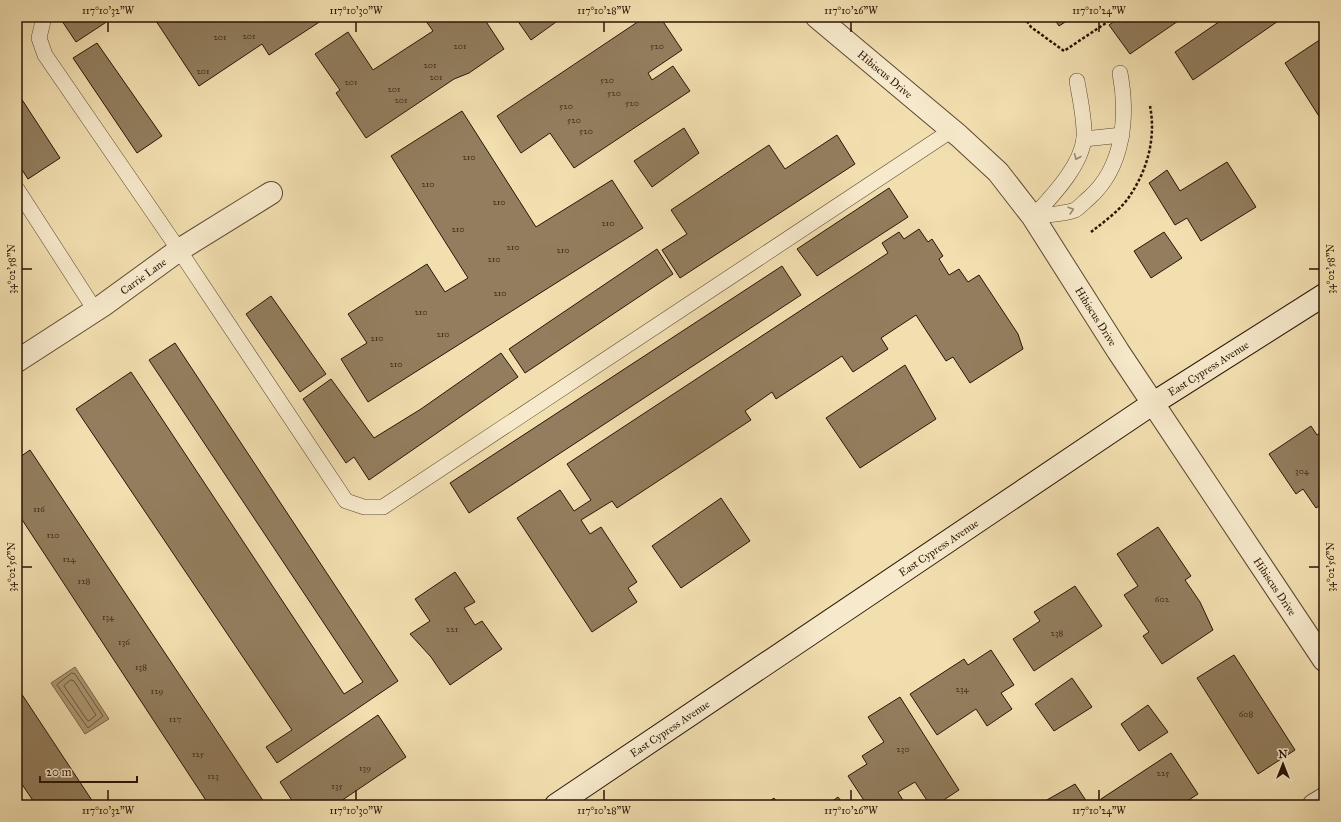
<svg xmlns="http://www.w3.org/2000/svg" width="1341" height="822" font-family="'IM FELL Great Primer',serif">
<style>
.water{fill:#ae9a76;stroke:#796449}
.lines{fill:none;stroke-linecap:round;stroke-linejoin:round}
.shore{stroke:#6c573e;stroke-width:1}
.building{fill:#927e5e;stroke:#2a1405}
.lane-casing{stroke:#5c4730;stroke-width:16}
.street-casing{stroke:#5c4730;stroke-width:24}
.secondary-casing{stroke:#2a1405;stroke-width:24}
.path{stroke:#2a1405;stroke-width:2.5;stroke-dasharray:3 2;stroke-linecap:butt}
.lane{stroke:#f7eacc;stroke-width:15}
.street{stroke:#f7eacc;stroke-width:22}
.secondary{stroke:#f7eacc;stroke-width:22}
.oneway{stroke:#9b8a72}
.ticks{fill:none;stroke:#2a1405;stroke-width:1.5}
.labels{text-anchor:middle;stroke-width:3;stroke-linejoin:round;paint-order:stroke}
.number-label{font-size:9px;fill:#442e1b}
.street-label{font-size:11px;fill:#2a1405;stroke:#f7eacc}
.neatline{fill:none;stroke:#2a1405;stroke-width:1.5}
.ticks-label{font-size:10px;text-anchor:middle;fill:#2a1405}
</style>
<rect width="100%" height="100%" fill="#f2dfb0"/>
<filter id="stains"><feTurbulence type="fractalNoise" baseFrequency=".005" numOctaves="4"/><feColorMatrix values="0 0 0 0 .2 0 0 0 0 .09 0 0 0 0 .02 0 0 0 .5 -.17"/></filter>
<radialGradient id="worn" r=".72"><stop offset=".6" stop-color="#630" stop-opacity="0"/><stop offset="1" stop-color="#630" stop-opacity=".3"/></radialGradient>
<path class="water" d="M 75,667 L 109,719 L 85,734 L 51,683 Z"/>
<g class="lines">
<g class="shore">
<path d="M 72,673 L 75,674 L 103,716 L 88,728 L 57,685 Z"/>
<path d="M 71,680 L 74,681 L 96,715 L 89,721 L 87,720 L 64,686 Z"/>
</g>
</g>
<g class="building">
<path d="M 62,17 L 114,17 L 76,42 L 60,18 Z"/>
<path d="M 162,17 L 327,17 L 269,55 L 262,44 L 199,86 L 156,21 Z"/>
<path d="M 423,17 L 483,17 L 504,49 L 469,73 L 454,79 L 366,138 L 336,93 L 340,90 L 315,54 L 348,32 L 373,70 L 433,31 Z"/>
<path d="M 515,17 L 563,17 L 531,40 Z"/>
<path d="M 645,17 L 660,17 L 682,50 L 648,73 L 652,80 L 673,66 L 690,91 L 574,168 L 550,133 L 521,153 L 497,116 Z"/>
<path d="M 1033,17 L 1045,17 L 1037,22 Z"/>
<path d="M 1053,17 L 1073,17 L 1059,26 Z"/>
<path d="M 1120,17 L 1184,17 L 1130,54 L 1109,25 Z"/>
<path d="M 1226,17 L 1284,17 L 1193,80 L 1175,52 Z"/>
<path d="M 1324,37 L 1324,124 L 1285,63 Z"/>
<path d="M 97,43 L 162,136 L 137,153 L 73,58 Z"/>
<path d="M 17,92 L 60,158 L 28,179 L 17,162 Z"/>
<path d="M 462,111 L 536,227 L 612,180 L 643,228 L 368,402 L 341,359 L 367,343 L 348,314 L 427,264 L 445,292 L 468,278 L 391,156 Z"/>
<path d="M 684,128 L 699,153 L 652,187 L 634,161 Z"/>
<path d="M 837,135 L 855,164 L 680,278 L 662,250 L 687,234 L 671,210 L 769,145 L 785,169 Z"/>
<path d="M 1227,162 L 1256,207 L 1201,241 L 1187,218 L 1175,225 L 1149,183 L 1167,170 L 1180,191 Z"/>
<path d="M 889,188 L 908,217 L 817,276 L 797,249 Z"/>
<path d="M 919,229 L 928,242 L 932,239 L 943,256 L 939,259 L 949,275 L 959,269 L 968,282 L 979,275 L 1018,334 L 1023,349 L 970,383 L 953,357 L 946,361 L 916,315 L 881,338 L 888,349 L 853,372 L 842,356 L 776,399 L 772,392 L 745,411 L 751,420 L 617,508 L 612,501 L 581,520 L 590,534 L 601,527 L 637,582 L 628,588 L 637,602 L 592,632 L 517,518 L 560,490 L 574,511 L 591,500 L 567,464 L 888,253 L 882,243 L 899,232 L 904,239 Z"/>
<path d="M 1164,232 L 1182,258 L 1151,278 L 1134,251 Z"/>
<path d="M 657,249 L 673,274 L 525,373 L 509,349 Z"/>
<path d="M 782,266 L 801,295 L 469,513 L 450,483 Z"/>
<path d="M 271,296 L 326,374 L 300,392 L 246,314 Z"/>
<path d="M 175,343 L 398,681 L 277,763 L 266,747 L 292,730 L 76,409 L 131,372 L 344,694 L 363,682 L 149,360 Z"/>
<path d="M 501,353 L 518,377 L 369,480 L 354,457 L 346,463 L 303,399 L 331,379 L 374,438 L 421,409 Z"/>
<path d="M 905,365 L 936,419 L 860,468 L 826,418 Z"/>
<path d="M 1311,426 L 1317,435 L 1324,431 L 1324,503 L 1316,508 L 1303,489 L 1296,494 L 1269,454 Z"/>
<path d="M 30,450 L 266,805 L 209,805 L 17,512 L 17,459 Z"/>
<path d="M 721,498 L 750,541 L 681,588 L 652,546 Z"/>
<path d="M 1158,527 L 1191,576 L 1185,580 L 1200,602 L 1213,630 L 1162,664 L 1143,636 L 1149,632 L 1124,595 L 1138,586 L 1117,554 Z"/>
<path d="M 455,572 L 475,602 L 464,608 L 475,625 L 482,621 L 502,649 L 450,685 L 431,657 L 410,634 L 430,621 L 415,599 Z"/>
<path d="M 1075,586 L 1102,626 L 1034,671 L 1013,639 L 1040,621 L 1034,612 Z"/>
<path d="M 991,650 L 1014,685 L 1001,693 L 1012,709 L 987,726 L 976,709 L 937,735 L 910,694 L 964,659 L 968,665 Z"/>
<path d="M 1234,655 L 1295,750 L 1258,774 L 1197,678 Z"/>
<path d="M 1072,678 L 1092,707 L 1054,731 L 1035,704 Z"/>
<path d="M 17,687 L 95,805 L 36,805 L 17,777 Z"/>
<path d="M 900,697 L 959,790 L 936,805 L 930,805 L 915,782 L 898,792 L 904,802 L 898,805 L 867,805 L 848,776 L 867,764 L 862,756 L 884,742 L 868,717 Z"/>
<path d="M 1148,705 L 1168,732 L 1139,751 L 1121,724 Z"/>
<path d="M 378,715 L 406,757 L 335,805 L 295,805 L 280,782 Z"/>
<path d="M 1171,753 L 1198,794 L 1181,805 L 1105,805 L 1101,799 Z"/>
<path d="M 1075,784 L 1089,805 L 1038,805 Z"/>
<path d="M 838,797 L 844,805 L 827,805 Z"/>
<path d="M 774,798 L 779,805 L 764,805 Z"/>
<path d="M 793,801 L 796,805 L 788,805 Z"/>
</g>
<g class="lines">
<defs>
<g id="lane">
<path d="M 44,17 L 39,38 L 45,55 L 179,250 L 346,501 L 364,507 L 383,507 L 952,130"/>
<path d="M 1084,139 L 1122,135"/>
<path d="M 17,189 L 95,310"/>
<path d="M 1033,217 C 1044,215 1065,214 1075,210 C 1080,207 1085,201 1089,198 C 1124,167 1128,116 1120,73"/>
<path d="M 1033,217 C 1051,197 1081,167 1084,138 C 1085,120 1080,99 1077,81"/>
</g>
<g id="street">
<path id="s1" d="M 817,17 L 959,136 L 998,172 L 1033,217 L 1118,351 L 1324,660"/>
<path id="s2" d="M 17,361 L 102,306 L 179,250 L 271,193"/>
<path d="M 1314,805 L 1324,799"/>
</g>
<g id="secondary">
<path id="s3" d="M 556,805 L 1152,404 L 1324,295"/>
</g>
</defs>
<use href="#lane" class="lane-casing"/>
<use href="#street" class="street-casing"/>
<use href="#secondary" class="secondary-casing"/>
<g class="path">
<path d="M 1024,17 L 1031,27 L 1064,51 L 1115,17"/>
<path d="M 1091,232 C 1105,221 1122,209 1131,194 C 1148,168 1156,137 1150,106"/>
</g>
<use href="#lane" class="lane"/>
<use href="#street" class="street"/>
<use href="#secondary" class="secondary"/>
</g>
<defs><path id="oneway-chevron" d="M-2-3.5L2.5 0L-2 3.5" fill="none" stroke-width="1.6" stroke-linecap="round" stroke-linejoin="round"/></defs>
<g class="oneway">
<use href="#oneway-chevron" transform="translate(1077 157) rotate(113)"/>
<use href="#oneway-chevron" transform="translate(1071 210) rotate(-16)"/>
</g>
<path class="ticks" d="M 108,22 L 108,32M 356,22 L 356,32M 604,22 L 604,32M 851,22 L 851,32M 1099,22 L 1099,32M 22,269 L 32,269M 1309,269 L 1319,269M 22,567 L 32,567M 1309,567 L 1319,567M 108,790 L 108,800M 356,790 L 356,800M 604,790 L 604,800M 851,790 L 851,800M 1099,790 L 1099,800"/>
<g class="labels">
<g class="number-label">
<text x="249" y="39">201</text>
<text x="220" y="40">201</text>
<text x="460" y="49">201</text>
<text x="657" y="49">520</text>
<text x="430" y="68">201</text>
<text x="203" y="74">201</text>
<text x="436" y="80">201</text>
<text x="607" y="83">520</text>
<text x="351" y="85">201</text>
<text x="394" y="92">201</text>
<text x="614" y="96">520</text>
<text x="401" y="103">201</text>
<text x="632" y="106">520</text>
<text x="566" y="109">520</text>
<text x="574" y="123">520</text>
<text x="586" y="134">520</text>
<text x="469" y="160">210</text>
<text x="428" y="187">210</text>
<text x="499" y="205">210</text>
<text x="608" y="226">210</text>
<text x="458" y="232">210</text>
<text x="513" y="250">210</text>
<text x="563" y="253">210</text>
<text x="494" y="262">210</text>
<text x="500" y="296">210</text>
<text x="421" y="315">210</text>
<text x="443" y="337">210</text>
<text x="377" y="341">210</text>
<text x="396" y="367">210</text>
<text x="1302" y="474">304</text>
<text x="39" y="512">116</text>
<text x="53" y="538">120</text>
<text x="69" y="562">124</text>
<text x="84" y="584">128</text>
<text x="1162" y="602">602</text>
<text x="108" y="620">134</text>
<text x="452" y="632">221</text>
<text x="1057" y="636">238</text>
<text x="124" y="645">136</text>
<text x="141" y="670">138</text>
<text x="962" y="692">234</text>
<text x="157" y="694">129</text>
<text x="1246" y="717">608</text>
<text x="175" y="722">127</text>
<text x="903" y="752">230</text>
<text x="198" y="757">125</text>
<text x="365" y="771">139</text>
<text x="1163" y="776">225</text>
<text x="213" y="779">123</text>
<text x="337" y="789">135</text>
</g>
<g class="street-label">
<text dy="4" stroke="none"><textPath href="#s1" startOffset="89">Hibiscus Drive</textPath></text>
<text dy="4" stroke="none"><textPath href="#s2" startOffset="152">Carrie Lane</textPath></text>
<text dy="4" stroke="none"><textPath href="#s1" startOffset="413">Hibiscus Drive</textPath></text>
<text dy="4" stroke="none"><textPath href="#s3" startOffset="785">East Cypress Avenue</textPath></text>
<text dy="4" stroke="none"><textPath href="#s3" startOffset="461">East Cypress Avenue</textPath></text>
<text dy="4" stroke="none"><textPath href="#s1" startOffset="737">Hibiscus Drive</textPath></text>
<text dy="4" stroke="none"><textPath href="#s3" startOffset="137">East Cypress Avenue</textPath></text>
</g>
</g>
<rect width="1341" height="822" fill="none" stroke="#f2dfb0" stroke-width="44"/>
<g transform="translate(1283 764)" stroke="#f7eacc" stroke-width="3" paint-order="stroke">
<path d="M0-3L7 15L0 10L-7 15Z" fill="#2a1405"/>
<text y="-6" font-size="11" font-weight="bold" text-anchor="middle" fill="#2a1405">N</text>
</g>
<path d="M40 776v6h97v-6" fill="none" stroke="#2a1405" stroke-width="2"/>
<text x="46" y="776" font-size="12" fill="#2a1405" stroke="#f7eacc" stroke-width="3" paint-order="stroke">20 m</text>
<rect x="22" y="22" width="1297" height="778" class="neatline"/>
<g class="ticks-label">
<text x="108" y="14">117°10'32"W</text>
<text x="356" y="14">117°10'30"W</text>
<text x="604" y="14">117°10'28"W</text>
<text x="851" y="14">117°10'26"W</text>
<text x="1099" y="14">117°10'24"W</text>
<text transform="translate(11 269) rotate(-90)" y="4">34°02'58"N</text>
<text transform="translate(1330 269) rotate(-90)" y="4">34°02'58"N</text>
<text transform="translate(11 567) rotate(-90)" y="4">34°02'56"N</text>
<text transform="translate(1330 567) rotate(-90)" y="4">34°02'56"N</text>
<text x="108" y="814">117°10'32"W</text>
<text x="356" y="814">117°10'30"W</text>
<text x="604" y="814">117°10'28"W</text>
<text x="851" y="814">117°10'26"W</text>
<text x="1099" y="814">117°10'24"W</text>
</g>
<rect width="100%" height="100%" filter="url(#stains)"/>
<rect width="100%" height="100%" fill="url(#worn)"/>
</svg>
